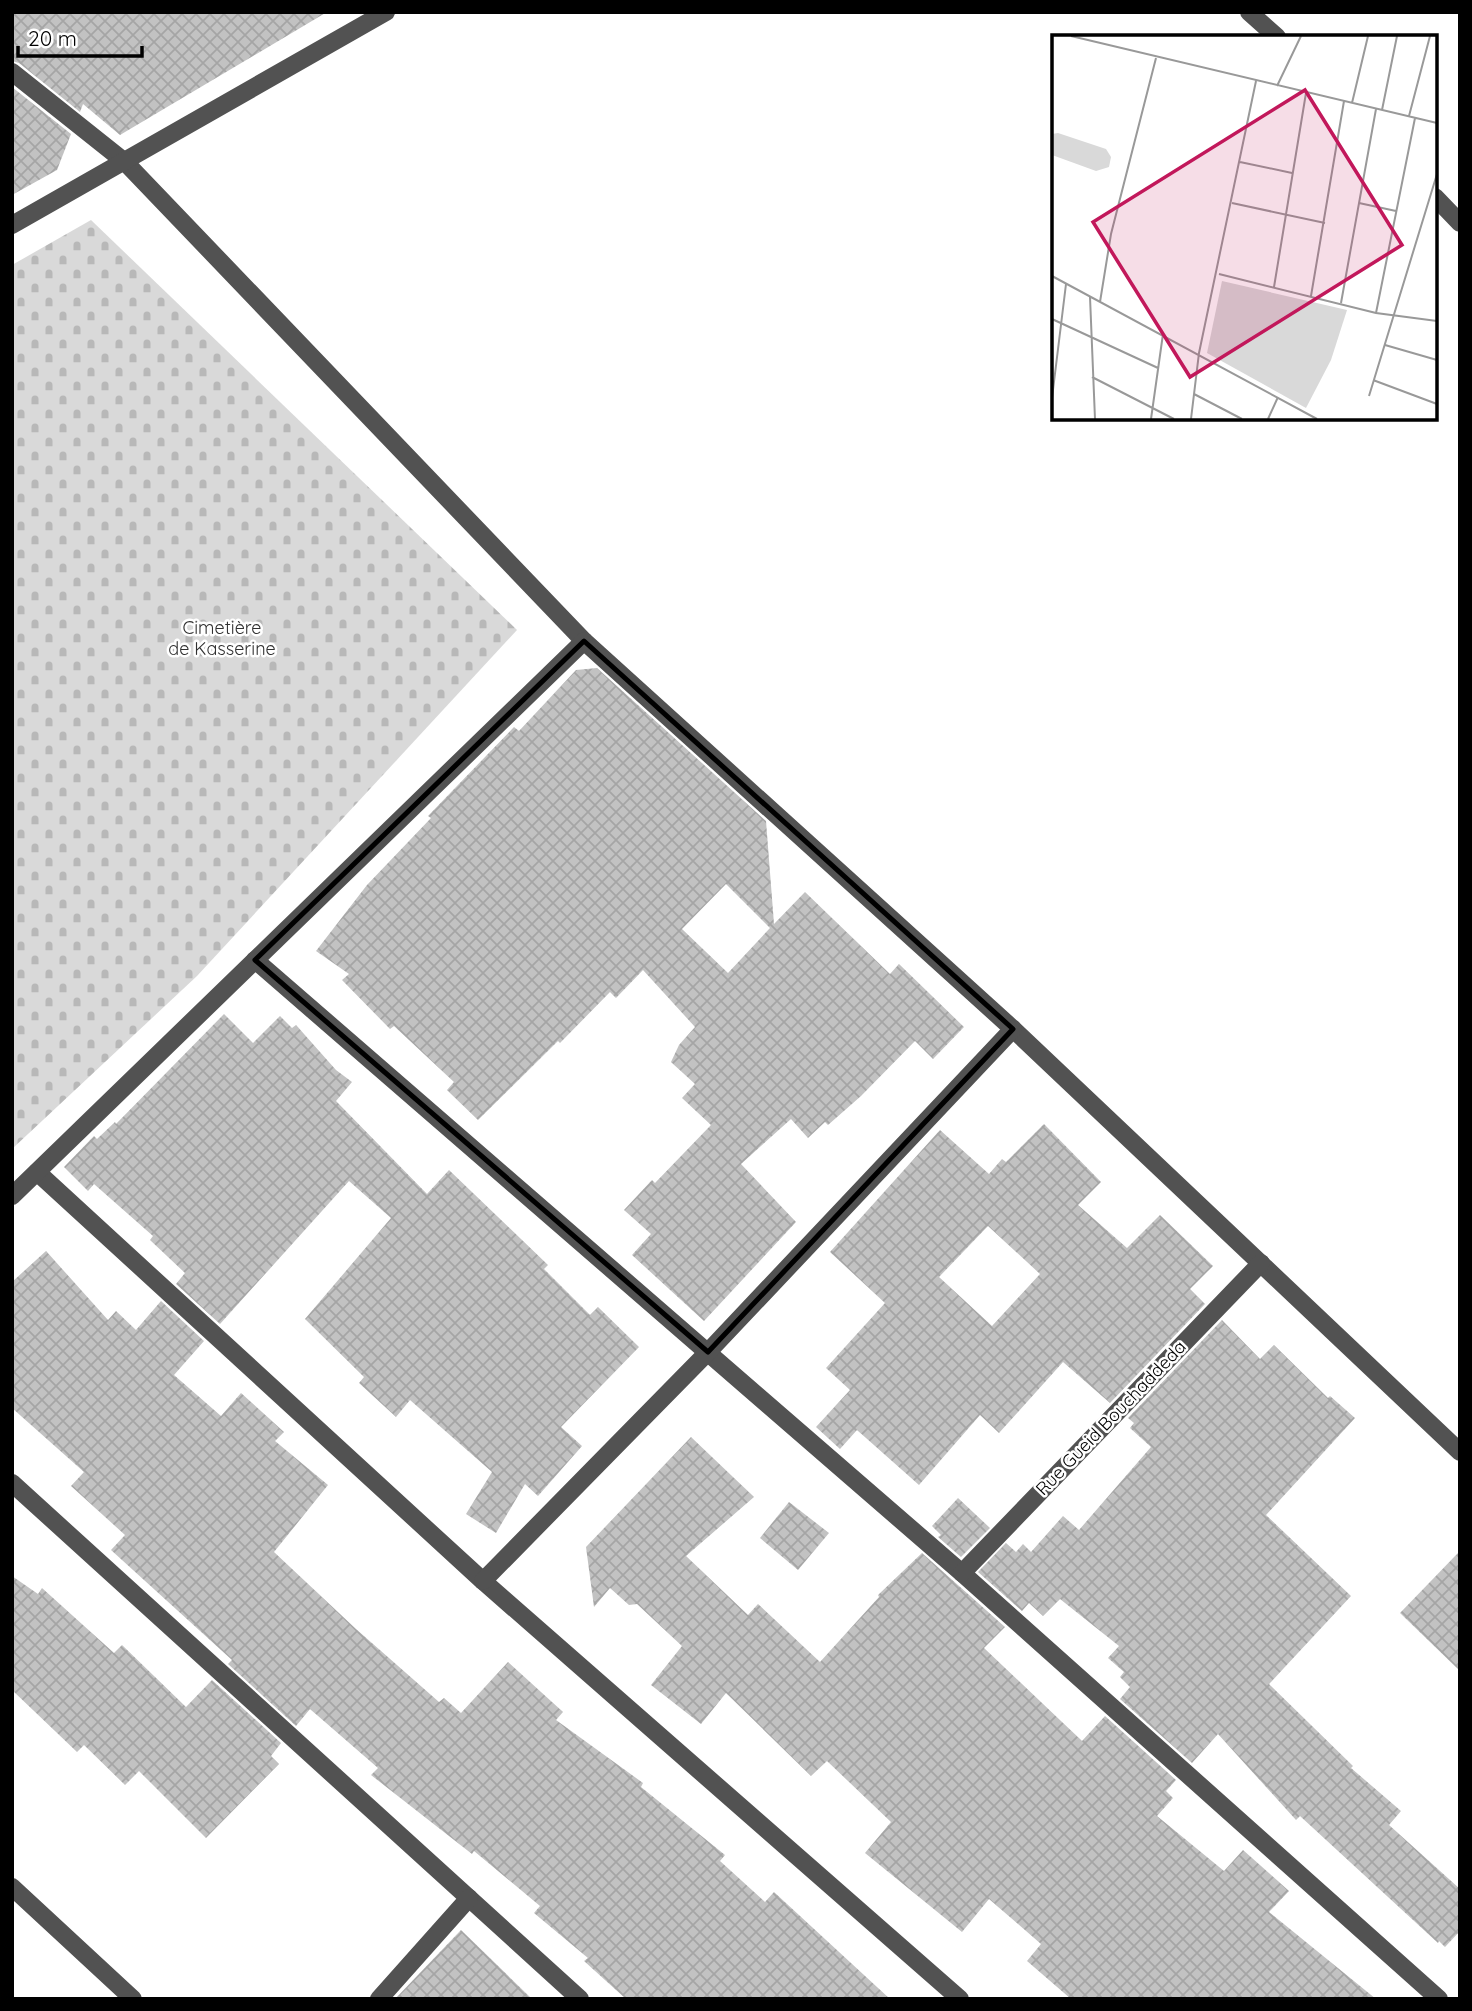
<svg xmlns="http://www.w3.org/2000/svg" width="1472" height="2011" font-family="Quicksand,sans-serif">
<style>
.cemetery{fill:url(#cemetery-stones)}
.building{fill:url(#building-cross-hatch);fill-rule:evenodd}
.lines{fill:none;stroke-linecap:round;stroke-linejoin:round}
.minor{stroke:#525252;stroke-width:18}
.marked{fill:none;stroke:#000;stroke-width:5;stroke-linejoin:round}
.labels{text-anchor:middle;stroke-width:5;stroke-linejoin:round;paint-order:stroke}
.park-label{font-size:18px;fill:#303030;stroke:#fff}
.street-label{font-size:18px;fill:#000;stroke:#fff}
.inset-road{fill:none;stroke:#999;stroke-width:2}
.view{fill:#c2185b;fill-opacity:0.15;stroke:#c2185b;stroke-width:3.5}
.inset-edge{fill:none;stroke:#000;stroke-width:3.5}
</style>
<defs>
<pattern id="cemetery-stones" width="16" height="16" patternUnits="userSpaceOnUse" patternTransform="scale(1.75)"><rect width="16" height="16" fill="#d9d9d9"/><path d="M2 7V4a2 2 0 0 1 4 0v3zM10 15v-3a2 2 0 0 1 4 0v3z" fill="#b8b8b8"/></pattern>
<pattern id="building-cross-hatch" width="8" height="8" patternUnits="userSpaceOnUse" patternTransform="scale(1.75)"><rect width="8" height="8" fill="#c2c2c2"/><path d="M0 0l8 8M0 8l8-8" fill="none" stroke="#a5a5a5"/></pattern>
</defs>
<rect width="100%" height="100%" fill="#fff"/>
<path class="cemetery" d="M 91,220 L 517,630 L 197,976 L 12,1149 L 12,265 Z"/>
<g class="building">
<path d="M 12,12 L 327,12 L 120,135 L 83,104 L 80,112 L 19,63 L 12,61 Z"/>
<path d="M 12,87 L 71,134 L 57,170 L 12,195 Z"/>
<path d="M 597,668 L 766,821 L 774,924 L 805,892 L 890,974 L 899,964 L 964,1027 L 933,1059 L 915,1041 L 861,1096 L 828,1125 L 825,1122 L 808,1138 L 791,1119 L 741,1164 L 796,1222 L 704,1321 L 632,1255 L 651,1234 L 624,1210 L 652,1180 L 655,1183 L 711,1125 L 682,1098 L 695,1084 L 671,1062 L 679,1045 L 695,1027 L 643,970 L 616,998 L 610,992 L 560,1043 L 558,1041 L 478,1120 L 447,1090 L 454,1082 L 394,1026 L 390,1029 L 342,980 L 349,974 L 316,951 L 367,885 L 431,818 L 428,816 L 514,727 L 519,731 L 576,670 ZM 726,884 L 770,928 L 728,973 L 682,929 Z"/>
<path d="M 224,1014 L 253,1043 L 280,1016 L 292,1028 L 296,1025 L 336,1070 L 352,1082 L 336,1101 L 427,1194 L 449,1170 L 548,1265 L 544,1269 L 590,1315 L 598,1307 L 639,1347 L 561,1427 L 582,1446 L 538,1496 L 525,1484 L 496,1533 L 466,1514 L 492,1472 L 410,1400 L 396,1417 L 359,1383 L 364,1377 L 305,1319 L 391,1218 L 349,1181 L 220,1324 L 176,1284 L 185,1273 L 150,1240 L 153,1236 L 94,1184 L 88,1191 L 64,1167 L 94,1136 L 97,1139 L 115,1122 L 116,1124 Z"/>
<path d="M 1044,1124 L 1101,1182 L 1078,1205 L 1127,1248 L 1160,1215 L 1213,1266 L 1190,1289 L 1205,1304 L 1110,1403 L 1063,1362 L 999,1433 L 980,1415 L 919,1485 L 857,1430 L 840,1449 L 816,1427 L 850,1390 L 826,1368 L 885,1303 L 830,1252 L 940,1130 L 989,1174 L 1002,1159 L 1006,1162 ZM 988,1226 L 1040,1274 L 992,1326 L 939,1277 Z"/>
<path d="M 46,1251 L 108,1320 L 116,1311 L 136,1330 L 161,1301 L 204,1341 L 174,1375 L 221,1416 L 241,1393 L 284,1432 L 275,1441 L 328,1485 L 274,1552 L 356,1629 L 439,1702 L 444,1698 L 461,1713 L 508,1662 L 563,1712 L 556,1720 L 643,1783 L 641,1787 L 725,1855 L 720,1861 L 765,1902 L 774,1892 L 890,1999 L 626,1999 L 584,1961 L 588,1958 L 534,1913 L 540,1906 L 474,1851 L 472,1854 L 371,1775 L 378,1768 L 310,1709 L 296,1726 L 228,1664 L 232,1660 L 111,1550 L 125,1535 L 71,1486 L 84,1472 L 12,1408 L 12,1282 Z"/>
<path d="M 1222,1320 L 1260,1359 L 1274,1345 L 1328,1398 L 1330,1396 L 1355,1418 L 1266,1515 L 1351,1596 L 1269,1684 L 1353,1766 L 1351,1768 L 1401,1811 L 1389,1825 L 1460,1889 L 1460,1931 L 1445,1947 L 1439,1941 L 1438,1943 L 1300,1816 L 1296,1820 L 1218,1734 L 1192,1763 L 1120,1699 L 1130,1687 L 1120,1677 L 1124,1672 L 1108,1658 L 1119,1646 L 1060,1599 L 1043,1616 L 1029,1603 L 1022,1611 L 978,1572 L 1006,1543 L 1016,1552 L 1023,1544 L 1031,1552 L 1063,1516 L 1079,1530 L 1151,1447 L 1130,1428 L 1134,1423 L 1128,1418 Z"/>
<path d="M 691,1437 L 754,1497 L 686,1556 L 748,1615 L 758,1604 L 820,1662 L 879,1597 L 878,1595 L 922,1553 L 1005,1627 L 984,1648 L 1082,1741 L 1105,1716 L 1176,1780 L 1166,1791 L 1173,1798 L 1157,1816 L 1224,1871 L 1243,1850 L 1289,1891 L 1269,1912 L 1376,1999 L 1071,1999 L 1027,1961 L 1041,1944 L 989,1899 L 962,1932 L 865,1853 L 891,1822 L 827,1761 L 811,1776 L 726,1693 L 701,1724 L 651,1685 L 682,1646 L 637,1604 L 629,1605 L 610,1588 L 594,1607 L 586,1547 Z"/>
<path d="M 958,1498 L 990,1528 L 961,1557 L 938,1537 L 941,1535 L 932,1526 Z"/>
<path d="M 789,1502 L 829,1533 L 798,1570 L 760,1538 Z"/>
<path d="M 1460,1551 L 1460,1671 L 1400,1613 Z"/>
<path d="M 12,1576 L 38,1594 L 42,1588 L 114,1653 L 122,1645 L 186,1707 L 212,1680 L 281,1743 L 271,1756 L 279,1764 L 206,1838 L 139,1771 L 125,1785 L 84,1745 L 77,1752 L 12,1690 Z"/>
<path d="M 461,1930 L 532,1999 L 395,1999 Z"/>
</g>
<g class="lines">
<g class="minor">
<path d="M 1249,12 L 1277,37"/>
<path d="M 12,72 L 125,162 L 584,641 L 1013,1029 L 1460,1452"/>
<path d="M 1435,197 L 1460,223"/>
<path d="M 12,225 L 386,12"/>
<path d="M 255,960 L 962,1573 L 1439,1999"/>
<path d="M 37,1172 L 483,1581 L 960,1999"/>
<path d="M 12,1196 L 584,641"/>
<path d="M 12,1483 L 580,1999"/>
<path d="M 962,1573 L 1261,1263"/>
<path d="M 483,1581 L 708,1352 L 1013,1029"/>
<path d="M 12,1887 L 133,1999"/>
<path d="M 379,1999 L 469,1898"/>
</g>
</g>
<path class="marked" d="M 584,641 L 1013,1029 L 708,1352 L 255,960 Z"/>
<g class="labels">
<g class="park-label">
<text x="222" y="634">Cimetière<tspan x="222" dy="21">de Kasserine</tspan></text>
</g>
<g class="street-label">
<text transform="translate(1111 1418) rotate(-46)" y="6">Rue Gueid Bouchaddeda</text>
</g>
</g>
<g transform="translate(1052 35)">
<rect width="385" height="385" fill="#fff"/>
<path d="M 170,246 L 295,275 L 279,325 L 254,373 L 155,318 Z" fill="#d9d9d9"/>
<path d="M 6,98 L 54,114 L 59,122 L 57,132 L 44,136 L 0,120 L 0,99 Z" fill="#d9d9d9"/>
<path class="inset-road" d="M 19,1 L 385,88M 225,51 L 249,1M 300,68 L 316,1M 330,75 L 345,1M 357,81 L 378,1M 188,127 L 240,138M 180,168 L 273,188M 307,168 L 344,176M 167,239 L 324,278 L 385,286M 0,241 L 265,384M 222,252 L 254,58M 259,261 L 292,66M 38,262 L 43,384M 48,267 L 59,199 L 104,23M 289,268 L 324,74M 324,278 L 363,83M 0,284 L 106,333M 333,310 L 385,325M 40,342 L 122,384M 321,345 L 385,369M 142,359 L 190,384M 317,361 L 385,139M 0,363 L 14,249M 99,384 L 111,299M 139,384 L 147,318 L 204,46M 216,384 L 226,362"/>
<path class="view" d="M 253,55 L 350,210 L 138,342 L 41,187 Z"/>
<rect width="385" height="385" class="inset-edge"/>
</g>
<rect width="1472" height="2011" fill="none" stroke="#000000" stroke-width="28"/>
<path d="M18 46v10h124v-10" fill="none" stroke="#000000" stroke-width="3.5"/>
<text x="28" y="46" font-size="21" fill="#000000" stroke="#ffffff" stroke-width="5" paint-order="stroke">20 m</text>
</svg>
